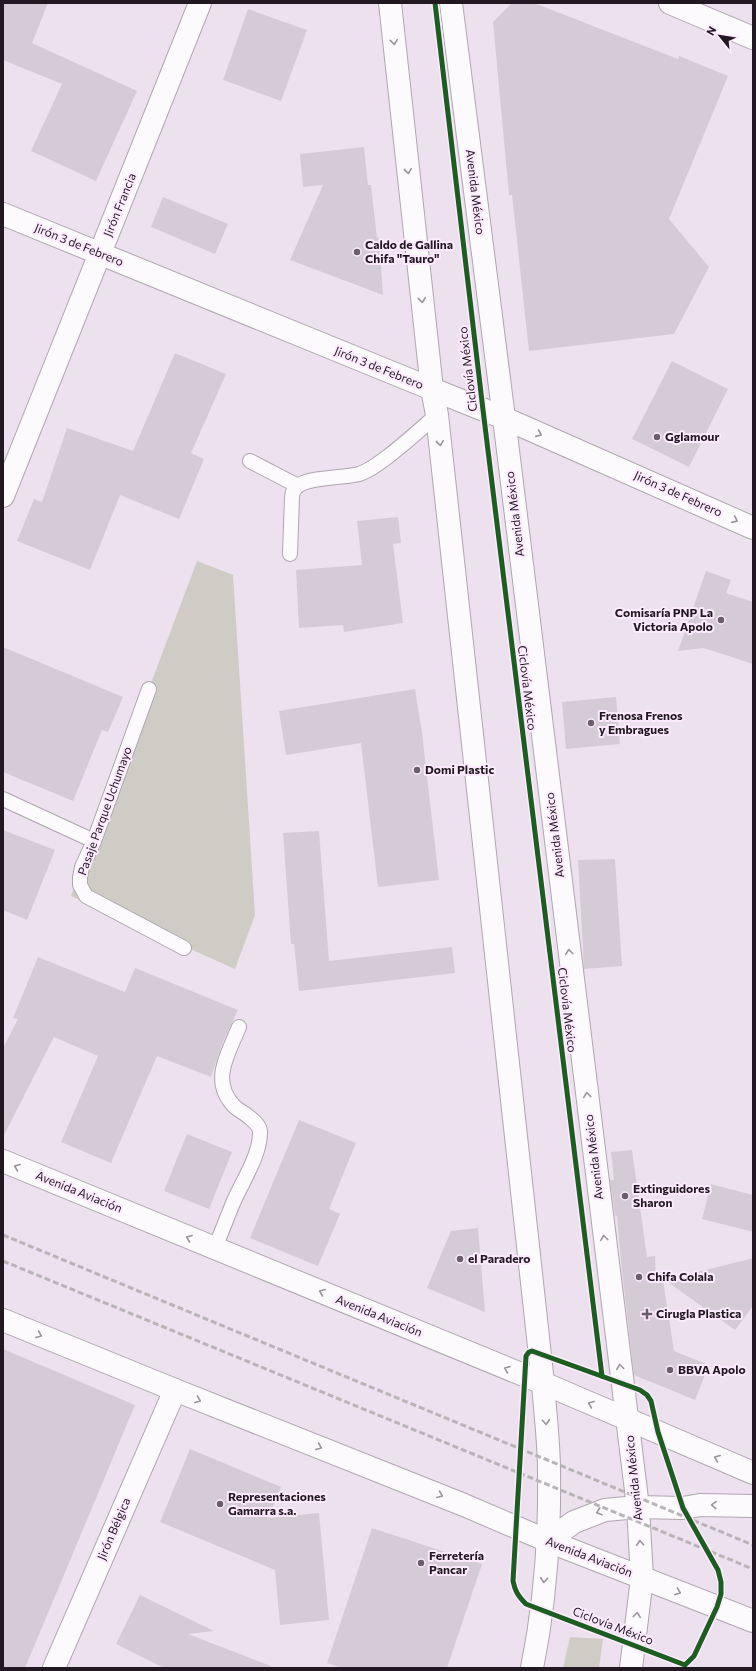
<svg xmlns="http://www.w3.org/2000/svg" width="756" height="1671" font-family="Commissioner,sans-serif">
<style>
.green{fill:#cfccc6}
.building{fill:#d5cbd6}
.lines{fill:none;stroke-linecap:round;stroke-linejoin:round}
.lane-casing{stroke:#afa5b0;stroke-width:16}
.street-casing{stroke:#afa5b0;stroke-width:24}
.secondary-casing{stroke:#afa5b0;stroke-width:24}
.primary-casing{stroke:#afa5b0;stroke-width:24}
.lane{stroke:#fcfafd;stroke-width:14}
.street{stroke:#fcfafd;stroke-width:22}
.secondary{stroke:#fcfafd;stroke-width:22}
.primary{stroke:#fcfafd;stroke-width:22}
.rail{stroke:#b8b4b8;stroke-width:3;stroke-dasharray:6 3;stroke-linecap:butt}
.cycleway-casing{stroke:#feeaff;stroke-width:8}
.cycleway{stroke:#1b5e20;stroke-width:5}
.oneway{stroke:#99949a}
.poi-dot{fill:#695e69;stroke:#feeaff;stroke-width:1.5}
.labels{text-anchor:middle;stroke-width:4;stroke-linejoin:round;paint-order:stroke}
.street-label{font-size:12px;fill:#211821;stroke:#feeaff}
.poi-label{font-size:12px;font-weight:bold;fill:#211821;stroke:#feeaff;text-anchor:start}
</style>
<rect width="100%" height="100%" fill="#eee1ef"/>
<g class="green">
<path d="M 197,561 L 233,575 L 255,915 L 235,969 L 71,896 Z"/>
<path d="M 570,1637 L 603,1639 L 599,1668 L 563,1668 Z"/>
</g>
<g class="building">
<path d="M 3,3 L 48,3 L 32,43 L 137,91 L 96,181 L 31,151 L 62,84 L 3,60 Z"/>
<path d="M 512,3 L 534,3 L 678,59 L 679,56 L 728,76 L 669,219 L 709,267 L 674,334 L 529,351 L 512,195 L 509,195 L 493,22 Z"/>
<path d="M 248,9 L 307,30 L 281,101 L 223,80 Z"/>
<path d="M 364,147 L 368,185 L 371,185 L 377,238 L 379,237 L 383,295 L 290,260 L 323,185 L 303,187 L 300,154 Z"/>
<path d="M 163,197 L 228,224 L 215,254 L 151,227 Z"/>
<path d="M 175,353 L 226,374 L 191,453 L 204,459 L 179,519 L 120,495 L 90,570 L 17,541 L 34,499 L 42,502 L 67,428 L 133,451 Z"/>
<path d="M 672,361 L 728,389 L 689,467 L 632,439 Z"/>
<path d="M 398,517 L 401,543 L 393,544 L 403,623 L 344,632 L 343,625 L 299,628 L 296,570 L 362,565 L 357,521 Z"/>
<path d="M 706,571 L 731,580 L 726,593 L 753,602 L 753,664 L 704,648 L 678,651 Z"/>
<path d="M 3,647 L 123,697 L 108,732 L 102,730 L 73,801 L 3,772 Z"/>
<path d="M 415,689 L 422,733 L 439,880 L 378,887 L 361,743 L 286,755 L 279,711 Z"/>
<path d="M 616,697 L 620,744 L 566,749 L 562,702 Z"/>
<path d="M 3,830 L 55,850 L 27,920 L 3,910 Z"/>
<path d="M 319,831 L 329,961 L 452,947 L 455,973 L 299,991 L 294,944 L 291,944 L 283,833 Z"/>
<path d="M 615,859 L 622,966 L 584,969 L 578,860 Z"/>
<path d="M 38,957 L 125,992 L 135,968 L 238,1010 L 222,1044 L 211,1077 L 157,1056 L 111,1163 L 61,1142 L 98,1056 L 54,1037 L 3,1137 L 3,1048 L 18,1019 L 13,1018 Z"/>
<path d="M 299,1120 L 356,1143 L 329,1209 L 340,1214 L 318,1266 L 250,1238 Z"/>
<path d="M 187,1134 L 232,1152 L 209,1209 L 164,1191 Z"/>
<path d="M 632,1150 L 647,1257 L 655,1256 L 656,1282 L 663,1280 L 674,1351 L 709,1365 L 695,1400 L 634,1375 L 622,1271 L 617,1216 L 615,1216 L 610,1180 L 614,1180 L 611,1152 Z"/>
<path d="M 711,1184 L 753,1195 L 753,1232 L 702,1219 Z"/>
<path d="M 478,1228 L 485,1312 L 427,1288 L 451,1231 Z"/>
<path d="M 753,1258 L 753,1306 L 735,1330 L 665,1280 Z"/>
<path d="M 3,1349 L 135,1405 L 25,1668 L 3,1668 Z"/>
<path d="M 190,1449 L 281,1487 L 268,1518 L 319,1513 L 329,1620 L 280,1625 L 275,1570 L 160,1522 Z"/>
<path d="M 372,1528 L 482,1564 L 447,1668 L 342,1668 L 327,1663 Z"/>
<path d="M 140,1595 L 214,1631 L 188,1634 L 271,1666 L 271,1668 L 164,1668 L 116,1644 Z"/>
</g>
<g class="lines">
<defs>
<g id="lane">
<path d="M 250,461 L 298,486"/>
<path d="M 290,554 L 292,498 C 292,493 294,488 299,485 C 312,477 343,478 359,474 C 379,468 419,430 437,415"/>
<path d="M 149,689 L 94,841 L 82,867 L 80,877 L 80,885 L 86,896 L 184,948"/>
<path d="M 3,799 L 94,841"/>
<path d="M 215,1248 C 221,1233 227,1218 233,1203 C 242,1182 261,1154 260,1131 C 259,1125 254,1121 249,1117 C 245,1113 239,1111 234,1106 C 210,1081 228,1054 239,1027"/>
</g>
<g id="street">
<path d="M 670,3 L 753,38"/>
<path d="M 3,214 L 432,389"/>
<path d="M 3,496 L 200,3"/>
<path d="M 54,1668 L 175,1390"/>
</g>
<path id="secondary" d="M 432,389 L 504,418 L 753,528"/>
<g id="primary">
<path d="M 390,3 L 432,389 L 437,415 L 543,1383 C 545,1413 549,1442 549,1471 C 550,1537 545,1604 532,1668"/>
<path d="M 451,3 L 504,418 L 638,1507 L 642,1578 L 631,1668"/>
<path d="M 3,1161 L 543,1383 L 753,1473"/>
<path d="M 3,1320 L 175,1390 L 464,1505 L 548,1541 L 753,1621"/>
<path d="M 548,1541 L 574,1522 L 605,1510 L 638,1507 L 683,1508 L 700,1505 L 753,1506"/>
</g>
</defs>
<use href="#lane" class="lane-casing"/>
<use href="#street" class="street-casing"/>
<use href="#secondary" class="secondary-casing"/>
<use href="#primary" class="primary-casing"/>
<use href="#lane" class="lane"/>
<use href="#street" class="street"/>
<use href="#secondary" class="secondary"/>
<use href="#primary" class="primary"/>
<g class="rail">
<path d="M 3,1235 L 753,1545"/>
<path d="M 3,1261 L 753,1569"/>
</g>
<defs>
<g id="cycleway">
<path d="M 435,3 L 483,410 L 602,1376"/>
<path d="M 532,1351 L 640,1390 L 647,1395 L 651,1401 L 658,1432 L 683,1508 L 718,1570 L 721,1582 L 721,1594 L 717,1607 L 694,1656 L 685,1665 L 526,1604 C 518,1596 515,1591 513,1581 L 526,1356 L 529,1352 Z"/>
</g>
</defs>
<use href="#cycleway" class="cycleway-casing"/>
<use href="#cycleway" class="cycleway"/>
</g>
<defs><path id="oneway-chevron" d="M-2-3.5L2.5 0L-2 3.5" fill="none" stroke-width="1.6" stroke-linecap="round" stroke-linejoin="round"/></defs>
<g class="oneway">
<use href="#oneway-chevron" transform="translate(394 42) rotate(84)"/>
<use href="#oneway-chevron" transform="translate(408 171) rotate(84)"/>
<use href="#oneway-chevron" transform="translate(422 300) rotate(84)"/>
<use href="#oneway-chevron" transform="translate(539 434) rotate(24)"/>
<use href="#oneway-chevron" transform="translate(440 443) rotate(84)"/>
<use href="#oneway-chevron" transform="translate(735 520) rotate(24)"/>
<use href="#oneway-chevron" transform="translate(569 952) rotate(-97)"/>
<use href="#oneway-chevron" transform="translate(587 1095) rotate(-97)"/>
<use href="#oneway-chevron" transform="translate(17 1167) rotate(-158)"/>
<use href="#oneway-chevron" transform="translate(189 1238) rotate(-158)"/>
<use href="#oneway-chevron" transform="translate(604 1238) rotate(-97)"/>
<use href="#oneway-chevron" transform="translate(322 1292) rotate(-158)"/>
<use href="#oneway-chevron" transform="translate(39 1335) rotate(22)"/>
<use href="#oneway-chevron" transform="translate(620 1367) rotate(-98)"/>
<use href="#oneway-chevron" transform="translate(507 1369) rotate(-158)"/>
<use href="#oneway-chevron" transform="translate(198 1400) rotate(22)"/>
<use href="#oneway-chevron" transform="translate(591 1404) rotate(-157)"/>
<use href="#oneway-chevron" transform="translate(546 1422) rotate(86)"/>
<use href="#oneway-chevron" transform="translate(319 1447) rotate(22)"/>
<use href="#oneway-chevron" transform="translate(717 1458) rotate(-157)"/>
<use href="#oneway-chevron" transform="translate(440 1495) rotate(22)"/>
<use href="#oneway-chevron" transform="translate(714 1505) rotate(-179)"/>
<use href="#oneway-chevron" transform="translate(599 1512) rotate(161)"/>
<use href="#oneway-chevron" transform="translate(640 1543) rotate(-93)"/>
<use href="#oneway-chevron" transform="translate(544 1580) rotate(95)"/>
<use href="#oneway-chevron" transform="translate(678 1592) rotate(21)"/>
<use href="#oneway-chevron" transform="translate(637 1615) rotate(-83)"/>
</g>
<g class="poi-dot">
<circle cx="357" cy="252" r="4"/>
<circle cx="657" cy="437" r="4"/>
<circle cx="721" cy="620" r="4"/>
<circle cx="591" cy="723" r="4"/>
<circle cx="417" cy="770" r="4"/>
<circle cx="625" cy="1196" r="4"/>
<circle cx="460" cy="1259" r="4"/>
<circle cx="639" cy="1277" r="4"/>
<path d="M645 1308h4v4h4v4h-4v4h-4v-4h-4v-4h4z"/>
<circle cx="670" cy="1370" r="4"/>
<circle cx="220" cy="1504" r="4"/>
<circle cx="421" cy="1563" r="4"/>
</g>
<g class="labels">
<g class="street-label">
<text transform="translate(475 192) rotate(83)" y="4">Avenida México</text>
<text transform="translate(120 205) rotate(-68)" y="4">Jirón Francia</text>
<text transform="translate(79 245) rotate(22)" y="4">Jirón 3 de Febrero</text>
<text transform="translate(379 368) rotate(22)" y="4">Jirón 3 de Febrero</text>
<text transform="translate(468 369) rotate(-97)" y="4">Ciclovía México</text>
<text transform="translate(678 494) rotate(24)" y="4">Jirón 3 de Febrero</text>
<text transform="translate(515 514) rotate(-97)" y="4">Avenida México</text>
<text transform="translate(527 688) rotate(83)" y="4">Ciclovía México</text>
<text transform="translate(105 811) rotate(-70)" y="4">Pasaje Parque Uchumayo</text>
<text transform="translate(555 835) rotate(-97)" y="4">Avenida México</text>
<text transform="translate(567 1010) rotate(83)" y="4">Ciclovía México</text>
<text transform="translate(594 1157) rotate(-97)" y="4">Avenida México</text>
<text transform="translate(79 1192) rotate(22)" y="4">Avenida Aviación</text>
<text transform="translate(379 1316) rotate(22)" y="4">Avenida Aviación</text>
<text transform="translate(634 1478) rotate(-96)" y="4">Avenida México</text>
<text transform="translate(114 1529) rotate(-67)" y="4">Jirón Bélgica</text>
<text transform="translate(589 1557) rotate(21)" y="4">Avenida Aviación</text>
<text transform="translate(613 1626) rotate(21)" y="4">Ciclovía México</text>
</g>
<g class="poi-label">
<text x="365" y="249">Caldo de Gallina<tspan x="365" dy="14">Chifa "Tauro"</tspan></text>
<text x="665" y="441">Gglamour</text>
<text x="713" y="617" text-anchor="end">Comisaría PNP La<tspan x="713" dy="14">Victoria Apolo</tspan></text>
<text x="599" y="720">Frenosa Frenos<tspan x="599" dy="14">y Embragues</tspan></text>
<text x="425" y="774">Domi Plastic</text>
<text x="633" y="1193">Extinguidores<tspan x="633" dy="14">Sharon</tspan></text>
<text x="468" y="1263">el Paradero</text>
<text x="647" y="1281">Chifa Colala</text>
<text x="656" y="1318">Cirugla Plastica</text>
<text x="678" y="1374">BBVA Apolo</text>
<text x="228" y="1501">Representaciones<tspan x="228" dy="14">Gamarra s.a.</tspan></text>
<text x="429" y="1560">Ferretería<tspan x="429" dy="14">Pancar</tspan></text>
</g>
</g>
<rect width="756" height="1671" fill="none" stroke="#211821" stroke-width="8"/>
<g transform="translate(720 36) rotate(300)" stroke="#feeaff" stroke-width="3" paint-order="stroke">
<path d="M0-3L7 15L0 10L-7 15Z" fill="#211821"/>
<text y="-6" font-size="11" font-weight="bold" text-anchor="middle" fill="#211821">N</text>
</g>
</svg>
